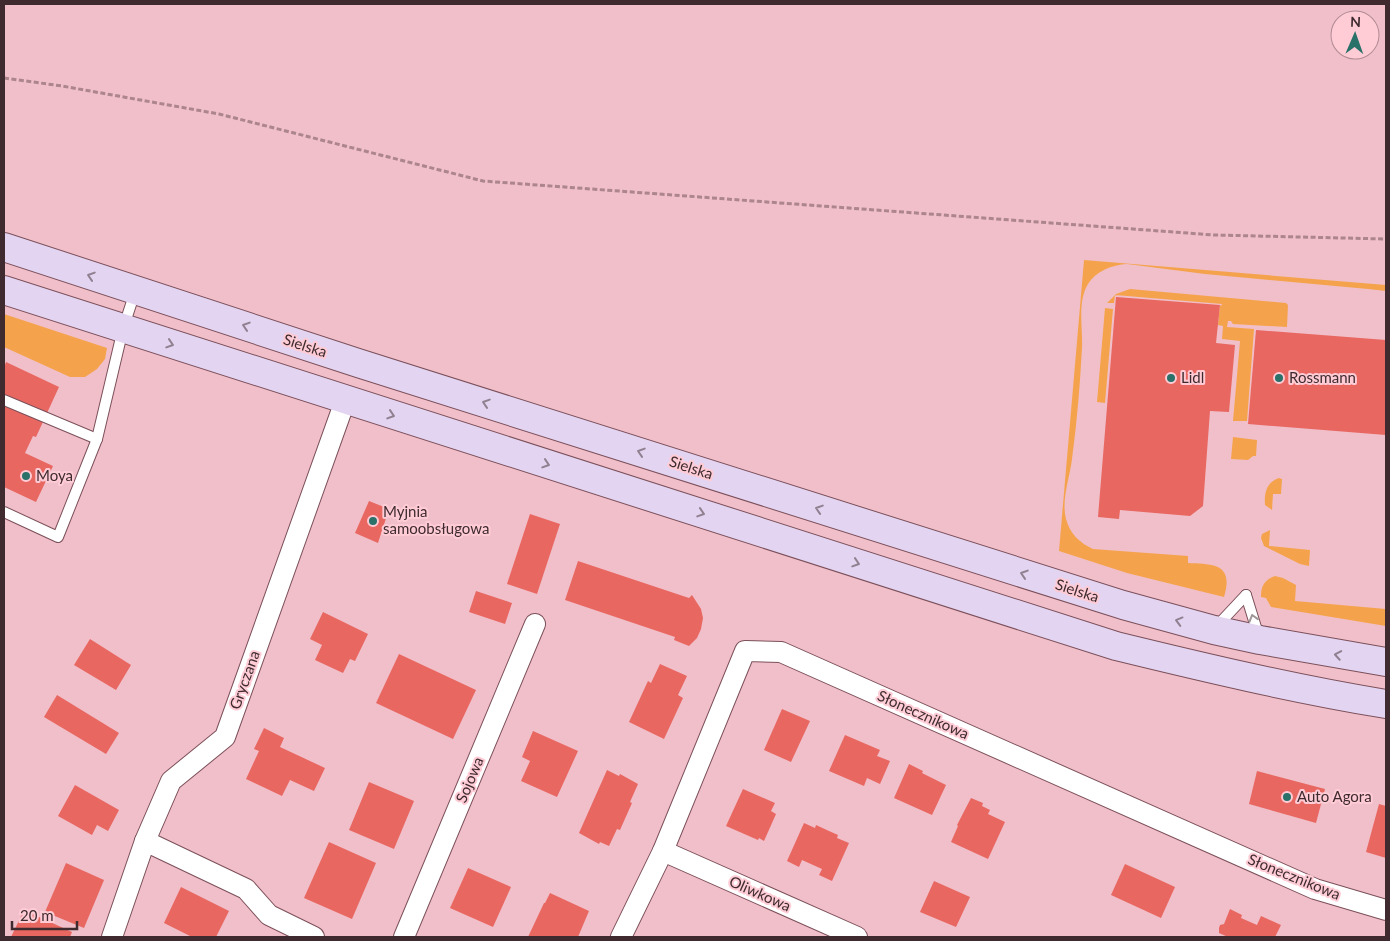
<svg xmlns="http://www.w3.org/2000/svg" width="1390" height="941" font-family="Lato,sans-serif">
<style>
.green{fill:#f4a34c}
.building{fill:#e86761}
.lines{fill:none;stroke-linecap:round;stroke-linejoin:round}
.lane-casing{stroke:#7b505a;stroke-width:12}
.street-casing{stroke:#7b505a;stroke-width:22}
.secondary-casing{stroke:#7b505a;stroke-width:30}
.path{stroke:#ac858d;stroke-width:3;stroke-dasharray:5 2.5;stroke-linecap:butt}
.lane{stroke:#fff;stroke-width:10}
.street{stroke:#fff;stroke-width:20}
.secondary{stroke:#e3d4f2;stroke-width:28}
.oneway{stroke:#918090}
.oneway2{stroke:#9f9597}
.poi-dot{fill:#297169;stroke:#ffccd6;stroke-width:2}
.labels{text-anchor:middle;stroke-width:4;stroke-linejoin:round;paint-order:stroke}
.street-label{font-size:15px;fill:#3f2b2f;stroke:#ffccd6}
.poi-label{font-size:15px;fill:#3f2b2f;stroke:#ffccd6;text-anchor:start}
</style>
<rect width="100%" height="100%" fill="#f1bfc9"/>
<g class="green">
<path d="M 1084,260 L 1386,285 L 1386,291 L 1368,289 L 1205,274 L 1127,264 C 1112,265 1096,271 1088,284 C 1077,302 1083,328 1082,348 C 1080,385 1077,422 1072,459 C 1070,477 1061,500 1066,519 C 1070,534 1080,543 1093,549 L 1188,556 L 1188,563 C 1214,564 1234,564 1224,597 L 1127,573 L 1059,551 Z"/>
<path d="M 1130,289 L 1286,303 L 1288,305 L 1287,327 L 1233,324 L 1231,321 L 1228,321 L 1227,327 L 1254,329 L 1247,421 L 1233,421 L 1240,341 L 1222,339 L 1223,326 L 1218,325 L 1220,305 L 1221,306 L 1222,304 L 1115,295 L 1114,303 L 1107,303 L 1116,294 Z"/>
<path d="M 1105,308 L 1113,309 L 1105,403 L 1097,402 Z"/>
<path d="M 4,314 L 107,348 L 105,359 L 97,369 L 85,377 L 70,377 L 4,347 Z"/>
<path d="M 1233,437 L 1257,440 L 1256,456 L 1253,456 L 1248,460 L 1231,459 Z"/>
<path d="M 1279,478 L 1282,479 L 1281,494 L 1273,494 L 1272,510 L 1265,505 C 1264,492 1267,482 1279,478 Z"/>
<path d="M 1270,530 L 1269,546 L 1310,550 L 1309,566 L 1300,564 L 1264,546 L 1261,538 L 1262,534 Z"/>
<path d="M 1275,576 L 1283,578 L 1296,585 L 1295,601 L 1386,609 L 1386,626 L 1271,607 L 1266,598 L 1261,597 C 1261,586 1264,580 1275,576 Z"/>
</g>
<g class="building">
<path d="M 1116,297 L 1220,305 L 1216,343 L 1235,345 L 1229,412 L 1210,411 L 1203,506 L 1190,516 L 1120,510 L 1119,519 L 1098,517 Z"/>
<path d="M 1256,330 L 1386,340 L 1386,435 L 1248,424 Z"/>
<path d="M 6,362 L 59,387 L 36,437 L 33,436 L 25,453 L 53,466 L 36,502 L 4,487 L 4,368 Z"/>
<path d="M 369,501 L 389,509 L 378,543 L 355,533 Z"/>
<path d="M 530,514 L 560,524 L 537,594 L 507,584 Z"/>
<path d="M 578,561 L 689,598 L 692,595 L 701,609 L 703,618 L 701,629 L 697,638 L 689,646 L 674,640 L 675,637 L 565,600 Z"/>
<path d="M 476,591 L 512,603 L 505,624 L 469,612 Z"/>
<path d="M 323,612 L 368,634 L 355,661 L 350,659 L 343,673 L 315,660 L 322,645 L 310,639 Z"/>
<path d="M 90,639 L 131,665 L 116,690 L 74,665 Z"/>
<path d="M 399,654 L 476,690 L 453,739 L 376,703 Z"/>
<path d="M 660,664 L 687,676 L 678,695 L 683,698 L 664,739 L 629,722 L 648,681 L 651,683 Z"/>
<path d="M 57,695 L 119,733 L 106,754 L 44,717 Z"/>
<path d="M 782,709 L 810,721 L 791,762 L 764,750 Z"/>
<path d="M 264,728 L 284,738 L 280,747 L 325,768 L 314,791 L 290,780 L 282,796 L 246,779 L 259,751 L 254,749 Z"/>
<path d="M 533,731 L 578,751 L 557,797 L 521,781 L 530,761 L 522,757 Z"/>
<path d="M 845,735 L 880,750 L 877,756 L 890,761 L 880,784 L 867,778 L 864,786 L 829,771 Z"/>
<path d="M 909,764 L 923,771 L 922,773 L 946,785 L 932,815 L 894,798 Z"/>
<path d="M 607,770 L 619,776 L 620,774 L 638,784 L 630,802 L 632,803 L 620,830 L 617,829 L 609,846 L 600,842 L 599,844 L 579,833 Z"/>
<path d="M 1257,771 L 1325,789 L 1316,823 L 1249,804 Z"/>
<path d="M 369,782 L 414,801 L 394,849 L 349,830 Z"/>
<path d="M 75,785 L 119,810 L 108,831 L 97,825 L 92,835 L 58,816 Z"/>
<path d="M 743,789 L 775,803 L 771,811 L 776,814 L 764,841 L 759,838 L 758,840 L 726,826 Z"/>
<path d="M 971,798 L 983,803 L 982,806 L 990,810 L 988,814 L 1005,822 L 988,859 L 951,842 L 958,826 L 957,825 Z"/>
<path d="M 1379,804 L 1386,806 L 1386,858 L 1366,852 Z"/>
<path d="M 804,823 L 815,828 L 816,825 L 829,831 L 838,835 L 837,838 L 849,843 L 832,881 L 819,875 L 822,869 L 802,860 L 799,867 L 787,861 Z"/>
<path d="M 329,842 L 376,863 L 352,919 L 304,898 Z"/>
<path d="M 66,863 L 104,880 L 84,928 L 45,912 Z"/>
<path d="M 1125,864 L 1175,887 L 1161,918 L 1111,895 Z"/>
<path d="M 468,868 L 511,887 L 493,927 L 450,908 Z"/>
<path d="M 934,881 L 970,897 L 956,927 L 920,912 Z"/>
<path d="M 181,887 L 229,911 L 216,937 L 192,937 L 164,923 Z"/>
<path d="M 550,893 L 589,911 L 578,937 L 528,937 L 544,903 L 545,903 Z"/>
<path d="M 1230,909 L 1242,915 L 1241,918 L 1257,925 L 1261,916 L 1281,925 L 1275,937 L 1228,937 L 1219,933 L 1219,928 L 1220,925 L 1224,924 Z"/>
<path d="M 24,910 L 72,932 L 70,937 L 11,937 Z"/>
</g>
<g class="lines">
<defs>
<g id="lane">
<path d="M 4,400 L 97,439"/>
<path d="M 4,512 L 58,537 L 97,439 L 123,329 L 135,292"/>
<path d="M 1246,595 L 1259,637"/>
<path d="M 1216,627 L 1246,595"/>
</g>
<g id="street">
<path d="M 145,841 L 246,889 L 269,915 L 314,937"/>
<path d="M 663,851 L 857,937"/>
<path d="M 112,937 L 145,841 L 171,781 L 225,737 L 345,401"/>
<path d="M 404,937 L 535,624"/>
<path d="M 621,937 L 663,851 L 745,651 L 781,652 L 1315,889 L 1386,910"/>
</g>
<g id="secondary">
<path d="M 4,247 L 358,363 L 1123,605 L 1214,630 L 1260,640 L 1386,662"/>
<path d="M 4,290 L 1116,646 C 1206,668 1295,689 1386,704"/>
</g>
</defs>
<use href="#lane" class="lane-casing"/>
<use href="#street" class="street-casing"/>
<use href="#secondary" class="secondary-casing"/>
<path class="path" d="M 4,78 L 62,86 L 219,114 L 483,181 L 1214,235 L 1386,239"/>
<use href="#lane" class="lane"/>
<use href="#street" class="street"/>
<use href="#secondary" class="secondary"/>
</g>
<defs><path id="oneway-chevron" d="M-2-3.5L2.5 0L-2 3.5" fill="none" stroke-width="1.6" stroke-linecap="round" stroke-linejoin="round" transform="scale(1.25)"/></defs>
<g class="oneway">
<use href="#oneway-chevron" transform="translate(91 276) rotate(-162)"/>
<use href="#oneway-chevron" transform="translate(246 326) rotate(-162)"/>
<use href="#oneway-chevron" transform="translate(170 344) rotate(18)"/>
<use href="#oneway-chevron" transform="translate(486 403) rotate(-162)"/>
<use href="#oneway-chevron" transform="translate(391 415) rotate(18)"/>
<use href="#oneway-chevron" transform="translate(641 452) rotate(-162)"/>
<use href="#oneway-chevron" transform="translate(546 464) rotate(18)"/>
<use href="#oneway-chevron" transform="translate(819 509) rotate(-162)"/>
<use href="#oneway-chevron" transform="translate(701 513) rotate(18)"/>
<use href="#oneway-chevron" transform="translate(856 563) rotate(18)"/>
<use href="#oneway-chevron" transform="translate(1024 574) rotate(-162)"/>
<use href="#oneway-chevron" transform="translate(1179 621) rotate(-165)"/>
<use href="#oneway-chevron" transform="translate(1338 655) rotate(-170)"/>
</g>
<use class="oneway2" href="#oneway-chevron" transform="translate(1253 618) rotate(-107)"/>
<g class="poi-dot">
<circle cx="1171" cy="378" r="5"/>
<circle cx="1279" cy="378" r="5"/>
<circle cx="26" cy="476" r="5"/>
<circle cx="373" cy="521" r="5"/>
<circle cx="1287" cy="797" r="5"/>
</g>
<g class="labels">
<g class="street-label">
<text transform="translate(305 346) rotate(18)" y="5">Sielska</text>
<text transform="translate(691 468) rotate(18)" y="5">Sielska</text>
<text transform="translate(1077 591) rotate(18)" y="5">Sielska</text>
<text transform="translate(245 680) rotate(-70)" y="5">Gryczana</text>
<text transform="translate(923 715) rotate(24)" y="5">Słonecznikowa</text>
<text transform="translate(470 780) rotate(-67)" y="5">Sojowa</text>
<text transform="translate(1294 877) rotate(22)" y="5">Słonecznikowa</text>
<text transform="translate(760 894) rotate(24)" y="5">Oliwkowa</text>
</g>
<g class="poi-label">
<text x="1181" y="383">Lidl</text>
<text x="1289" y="383">Rossmann</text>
<text x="36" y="481">Moya</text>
<text x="383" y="517">Myjnia<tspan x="383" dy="17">samoobsługowa</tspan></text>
<text x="1297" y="802">Auto Agora</text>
</g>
</g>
<rect width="1390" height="941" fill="none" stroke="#3f2b2f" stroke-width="10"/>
<g transform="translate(1355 35) rotate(2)"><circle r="24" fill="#ffccd6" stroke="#b28c93"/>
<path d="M0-4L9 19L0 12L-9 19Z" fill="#297169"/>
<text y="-8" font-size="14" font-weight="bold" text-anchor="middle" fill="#3f2b2f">N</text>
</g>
<path d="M12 921v8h65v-8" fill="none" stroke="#3f2b2f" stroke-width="2.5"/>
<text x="20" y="921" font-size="15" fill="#3f2b2f" stroke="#ffccd6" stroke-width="4" paint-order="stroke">20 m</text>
</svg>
